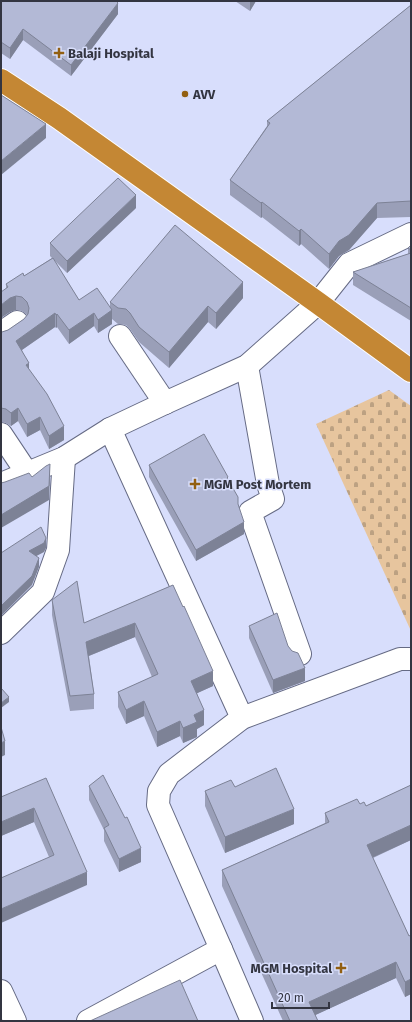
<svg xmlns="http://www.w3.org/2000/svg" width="412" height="1022" font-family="'Fira Sans',sans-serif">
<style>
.cemetery{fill:url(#cemetery-stones)}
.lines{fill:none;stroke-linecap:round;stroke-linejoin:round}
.minor-casing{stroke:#656a84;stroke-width:24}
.highway-casing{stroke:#fff;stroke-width:24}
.minor{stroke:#fff;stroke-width:22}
.highway{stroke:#c48734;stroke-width:22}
.wall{fill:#9a9fb8}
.shaded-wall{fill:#7d8296}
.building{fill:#b3b9d6;stroke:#7d8296}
.poi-dot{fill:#925f11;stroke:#d8defc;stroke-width:1.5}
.labels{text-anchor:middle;stroke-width:3;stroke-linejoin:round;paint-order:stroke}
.poi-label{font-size:13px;font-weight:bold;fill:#333541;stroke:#d8defc;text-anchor:start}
</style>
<defs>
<pattern id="cemetery-stones" width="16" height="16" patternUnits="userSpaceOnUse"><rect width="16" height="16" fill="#e7c59e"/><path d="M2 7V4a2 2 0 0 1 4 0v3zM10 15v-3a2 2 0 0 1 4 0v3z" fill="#bca182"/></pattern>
</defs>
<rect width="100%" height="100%" fill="#d8defc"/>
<path class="cemetery" d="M 389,390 L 411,406 L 411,631 L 316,424 Z"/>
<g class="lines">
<defs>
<g id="minor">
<path d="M 1,333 L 17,322"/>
<path d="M 120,336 L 165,403"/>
<path d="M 247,366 L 268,484 L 273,499 L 250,512 L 300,654"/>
<path d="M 110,429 L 242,718"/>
<path d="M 1,434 L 27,473"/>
<path d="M 1,484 L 64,458 L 110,429 L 165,403 L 247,366 L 318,303 L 349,264 L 411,234"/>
<path d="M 1,633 L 43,592 L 58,550 L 64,458"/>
<path d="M 1,991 L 15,1021"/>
<path d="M 88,1021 L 221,949"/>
<path d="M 252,1021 L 221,949 L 158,805 L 159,791 L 169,774 L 242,718 L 400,659 L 411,659"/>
</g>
<path id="highway" d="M 1,80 L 59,118 L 318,303 L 411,371"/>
</defs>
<use href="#minor" class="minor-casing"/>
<use href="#highway" class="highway-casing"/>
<use href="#minor" class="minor"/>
<use href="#highway" class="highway"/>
</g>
<g class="wall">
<path d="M 1,1 L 118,14 L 71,76 L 23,40 L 10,59 L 1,53 Z"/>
<path d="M 235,1 L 256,1 L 250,11 Z"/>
<path d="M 411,5 L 411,217 L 377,218 L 349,250 L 339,256 L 329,269 L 301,244 L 299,246 L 262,217 L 261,218 L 230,195 L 230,180 L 267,126 L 267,121 Z"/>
<path d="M 136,208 L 67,273 L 53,259 L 79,300 L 110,307 L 110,302 L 243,298 L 216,329 L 208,322 L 169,368 L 139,342 L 130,329 L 126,325 L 118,324 L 112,319 L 112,324 L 98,333 L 94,326 L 69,344 L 57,327 L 56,328 L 55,327 L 22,350 L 29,369 L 64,440 L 49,449 L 40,430 L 27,437 L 18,421 L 11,426 L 6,423 L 1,422 L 1,332 L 2,332 L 8,330 L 24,319 L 27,315 L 22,311 L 16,310 L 10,312 L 6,289 L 6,284 L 24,276 L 52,258 L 50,256 L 50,243 Z"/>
<path d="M 411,245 L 411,321 L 353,285 L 353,272 L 408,254 L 408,248 Z"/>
<path d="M 149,465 L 228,479 L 238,504 L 244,534 L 196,561 L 149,477 Z"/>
<path d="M 173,585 L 213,686 L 197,693 L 204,725 L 197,729 L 197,737 L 183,743 L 180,736 L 157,747 L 144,716 L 126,724 L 118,707 L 118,692 L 152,677 L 135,637 L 89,656 L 94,694 L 94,709 L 70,711 L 52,615 L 52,600 L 84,623 Z"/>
<path d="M 249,626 L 288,646 L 292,651 L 305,681 L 273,693 L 249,638 Z"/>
<path d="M 46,778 L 87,885 L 49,857 L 34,822 L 1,836 Z"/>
<path d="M 411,785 L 411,840 L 373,858 L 409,936 L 411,935 L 411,994 L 405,997 L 396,978 L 315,1015 L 318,1021 L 283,1021 L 222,886 L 222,870 L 325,823 L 325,813 L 360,804 L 366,806 Z"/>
<path d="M 89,786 L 141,862 L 119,872 L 104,841 L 104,830 L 89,800 Z"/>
<path d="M 235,787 L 294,824 L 225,853 L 205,806 L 205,791 Z"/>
</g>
<g class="shaded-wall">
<path d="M 250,1 L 256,1 L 250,11 Z"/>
<path d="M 118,3 L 118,14 L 71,76 L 71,65 Z"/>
<path d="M 23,29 L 23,40 L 10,59 L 10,48 Z"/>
<path d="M 46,124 L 46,138 L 1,175 L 1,161 Z"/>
<path d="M 136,195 L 136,208 L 67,273 L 67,261 Z"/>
<path d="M 262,202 L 262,217 L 261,218 L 261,203 Z"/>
<path d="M 377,203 L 377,218 L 349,250 L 339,256 L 329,269 L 329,254 L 339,241 Z"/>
<path d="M 301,229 L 301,244 L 299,246 L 299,231 Z"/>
<path d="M 243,282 L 243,298 L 216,329 L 216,313 Z"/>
<path d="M 16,296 L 16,310 L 10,312 L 1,318 L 1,305 L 10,298 Z"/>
<path d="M 208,306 L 208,322 L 169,368 L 169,352 Z"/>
<path d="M 112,310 L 112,324 L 98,333 L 98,320 Z"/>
<path d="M 55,313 L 55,327 L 16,354 L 16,341 Z"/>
<path d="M 94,313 L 94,326 L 69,344 L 69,330 Z"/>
<path d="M 57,314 L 57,327 L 56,328 L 56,315 Z"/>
<path d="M 29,363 L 29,377 L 26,365 Z"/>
<path d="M 18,408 L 18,421 L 11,426 L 11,413 Z"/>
<path d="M 40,417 L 40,430 L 27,437 L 27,424 Z"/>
<path d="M 64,426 L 64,440 L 49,449 L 49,436 Z"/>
<path d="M 50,464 L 50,477 L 49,500 L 1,528 L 1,515 Z"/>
<path d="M 244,522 L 244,534 L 196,561 L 196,550 Z"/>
<path d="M 46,538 L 46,548 L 44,552 L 29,560 L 29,551 Z"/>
<path d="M 39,558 L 39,567 L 32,585 L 1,616 L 1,606 Z"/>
<path d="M 135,623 L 135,637 L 86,657 L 86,642 Z"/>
<path d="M 305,668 L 305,681 L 273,693 L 273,680 Z"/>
<path d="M 213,671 L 213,686 L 191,696 L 191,681 Z"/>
<path d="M 9,697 L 9,702 L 1,708 L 1,703 Z"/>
<path d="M 144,701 L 144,716 L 126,724 L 126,710 Z"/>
<path d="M 204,710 L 204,725 L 197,729 L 197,737 L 183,743 L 183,728 L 194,715 Z"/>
<path d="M 180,721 L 180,736 L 157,747 L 157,732 Z"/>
<path d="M 5,741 L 5,755 L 1,757 L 1,743 Z"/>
<path d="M 34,808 L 34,822 L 1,836 L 1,822 Z"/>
<path d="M 294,809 L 294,824 L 225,853 L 225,837 Z"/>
<path d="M 411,825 L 411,840 L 367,860 L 367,845 Z"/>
<path d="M 141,848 L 141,862 L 119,872 L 119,859 Z"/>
<path d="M 87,872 L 87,885 L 1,923 L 1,909 Z"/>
<path d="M 396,962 L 396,978 L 309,1018 L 309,1002 Z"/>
<path d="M 411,979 L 411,994 L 405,997 L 405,982 Z"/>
</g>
<g class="building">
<path d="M 1,1 L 116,1 L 118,3 L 71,65 L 23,29 L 10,48 L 1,42 Z"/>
<path d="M 411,5 L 411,201 L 377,203 L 349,235 L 339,241 L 329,254 L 301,229 L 299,231 L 262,202 L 261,203 L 230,180 L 270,123 L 267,121 Z"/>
<path d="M 1,95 L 46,124 L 1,161 Z"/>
<path d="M 118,178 L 136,195 L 67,261 L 50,243 Z"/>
<path d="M 175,225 L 243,282 L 216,313 L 208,306 L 169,352 L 139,327 L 130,313 L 126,309 L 118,308 L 110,302 Z"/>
<path d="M 411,245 L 411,250 L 408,248 Z"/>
<path d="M 411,253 L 411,308 L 353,272 Z"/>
<path d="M 53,258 L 79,300 L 97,288 L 112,310 L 98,320 L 94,313 L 69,330 L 57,314 L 56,315 L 55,313 L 16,341 L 29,363 L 26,365 L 47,394 L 64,426 L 49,436 L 40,417 L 27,424 L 18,408 L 11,413 L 6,409 L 1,408 L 1,332 L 2,332 L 8,330 L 24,319 L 28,314 L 29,308 L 27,302 L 22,297 L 16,296 L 10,298 L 1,305 L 1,292 L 8,287 L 6,284 L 23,273 L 24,276 Z"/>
<path d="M 204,434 L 228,477 L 227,478 L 238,497 L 238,504 L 244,522 L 196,550 L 149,465 Z"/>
<path d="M 50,464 L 49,486 L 1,515 L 1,483 L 5,482 L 29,473 L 32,477 L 46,466 Z"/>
<path d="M 41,527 L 46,538 L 44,543 L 29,551 L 39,558 L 32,576 L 1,606 L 1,553 Z"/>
<path d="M 77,581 L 84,623 L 173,585 L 183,607 L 184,606 L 213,671 L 191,681 L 204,710 L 194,715 L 197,722 L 183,728 L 180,721 L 157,732 L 144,701 L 126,710 L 118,692 L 158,674 L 135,623 L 86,642 L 94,694 L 70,696 L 52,600 Z"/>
<path d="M 277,613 L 288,646 L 292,651 L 298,653 L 305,668 L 273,680 L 249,626 Z"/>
<path d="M 1,688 L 9,697 L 1,703 Z"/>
<path d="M 1,727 L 5,741 L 1,743 Z"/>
<path d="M 276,768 L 294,809 L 225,837 L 205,791 L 231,780 L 235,787 Z"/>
<path d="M 103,775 L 125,818 L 127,817 L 141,848 L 119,859 L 104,828 L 109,825 L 89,786 Z"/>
<path d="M 46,778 L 87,872 L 1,909 L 1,878 L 54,855 L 34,808 L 1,822 L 1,797 Z"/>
<path d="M 411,785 L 411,825 L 367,845 L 409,936 L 411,935 L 411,979 L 405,982 L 396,962 L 309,1002 L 318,1021 L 290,1021 L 222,870 L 329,822 L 325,813 L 357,799 L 360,804 L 364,802 L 366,806 Z"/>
<path d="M 180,980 L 198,1021 L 90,1021 Z"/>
</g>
<g class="poi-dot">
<path d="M57 47h4v4h4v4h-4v4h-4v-4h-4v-4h4z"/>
<circle cx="185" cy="94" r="4"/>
<path d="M193 478h4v4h4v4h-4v4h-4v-4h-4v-4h4z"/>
<path d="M339 962h4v4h4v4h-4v4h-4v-4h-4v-4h4z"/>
</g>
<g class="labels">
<g class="poi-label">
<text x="68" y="58">Balaji Hospital</text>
<text x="193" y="99">AVV</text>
<text x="204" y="489">MGM Post Mortem</text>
<text x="332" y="973" text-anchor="end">MGM Hospital</text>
</g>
</g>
<rect width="412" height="1022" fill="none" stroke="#333541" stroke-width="4"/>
<path d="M272 1002v6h57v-6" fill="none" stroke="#333541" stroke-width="2"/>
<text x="278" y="1002" font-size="12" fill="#333541" stroke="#d8defc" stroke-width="3" paint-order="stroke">20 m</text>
</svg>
